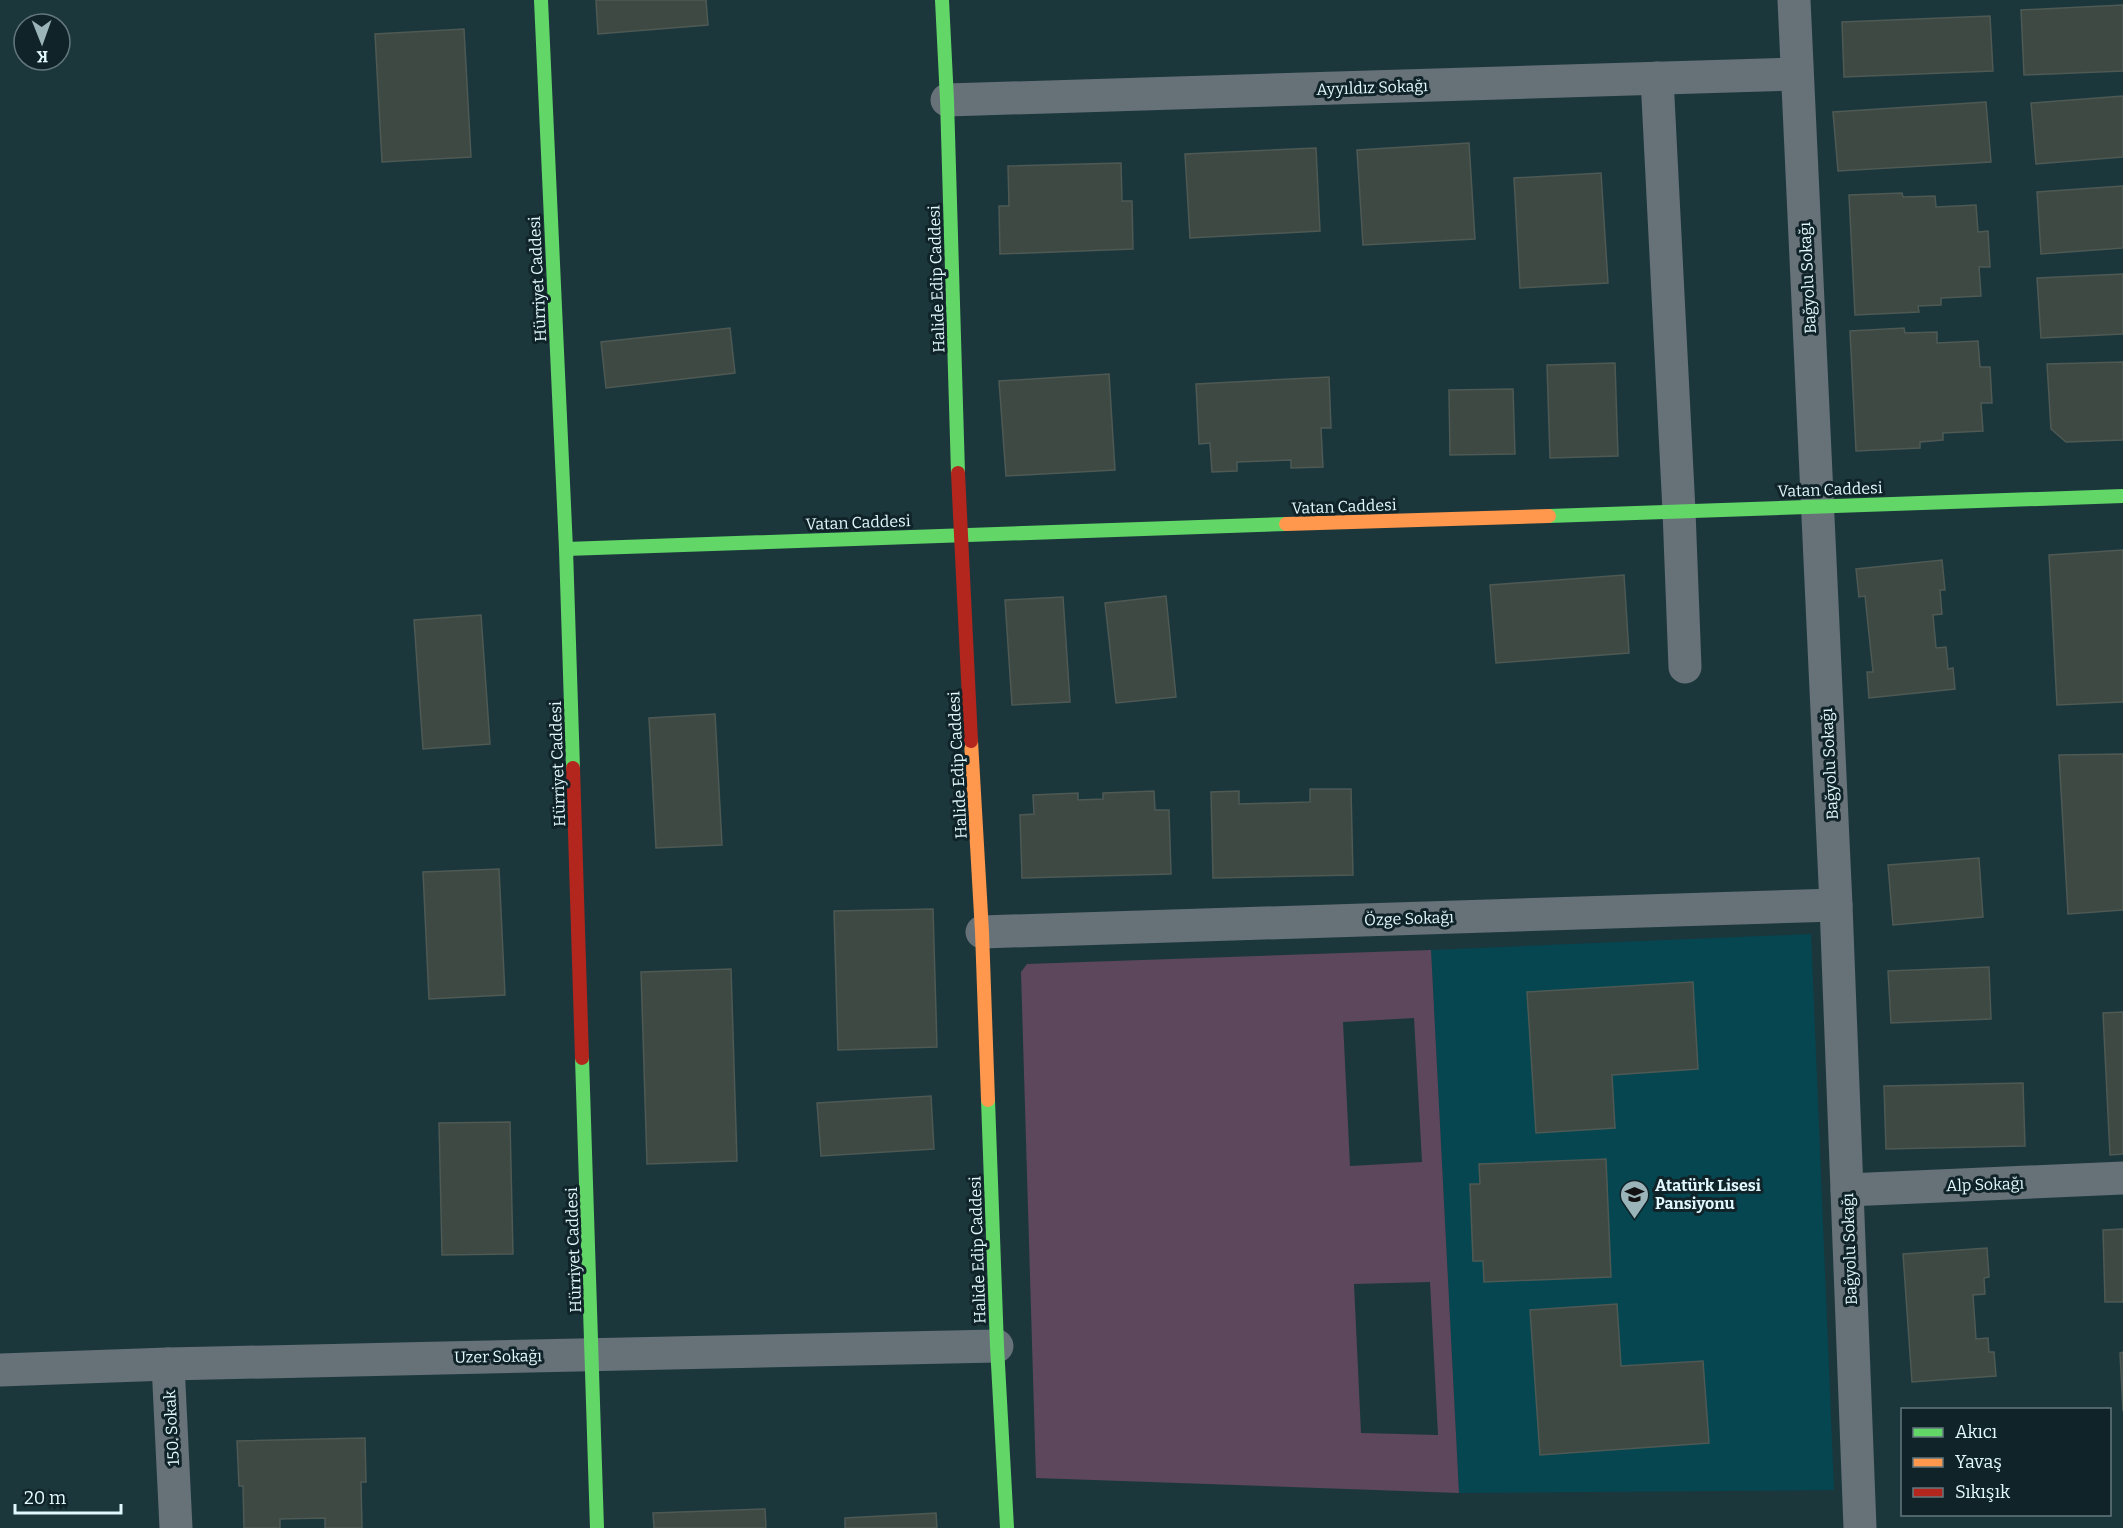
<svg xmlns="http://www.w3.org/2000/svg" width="2123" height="1528" font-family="Bitter,serif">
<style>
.built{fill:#054651}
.green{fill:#5d475c;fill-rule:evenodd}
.building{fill:#3e4944;stroke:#4e5954;stroke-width:1.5}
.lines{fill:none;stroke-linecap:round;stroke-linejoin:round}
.street{stroke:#677178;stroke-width:33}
.fast{stroke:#63d668;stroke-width:14}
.slow{stroke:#ff974d;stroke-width:14}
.jam{stroke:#b3261e;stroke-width:14}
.labels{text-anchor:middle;stroke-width:6;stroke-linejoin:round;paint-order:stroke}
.street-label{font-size:16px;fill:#e0f8fe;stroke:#102328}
.poi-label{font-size:16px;font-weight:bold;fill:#e0f8fe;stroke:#102328;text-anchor:start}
</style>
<rect width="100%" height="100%" fill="#1b373c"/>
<path class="built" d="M 1811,934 L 1834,1490 L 1459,1493 L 1431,950 Z"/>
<path class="green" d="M 1431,950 L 1459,1493 L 1036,1478 L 1021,972 L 1027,964 ZM 1414,1018 L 1422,1162 L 1350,1166 L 1343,1022 ZM 1430,1282 L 1438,1435 L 1361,1433 L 1354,1284 Z"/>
<g class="building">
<path d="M 596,0 L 706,0 L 708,25 L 598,34 Z"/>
<path d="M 2123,5 L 2123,71 L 2024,75 L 2021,10 Z"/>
<path d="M 1990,16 L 1993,71 L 1844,77 L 1842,22 Z"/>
<path d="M 464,29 L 471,157 L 382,162 L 375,34 Z"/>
<path d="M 2123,96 L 2123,157 L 2036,164 L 2031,103 Z"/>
<path d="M 1986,102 L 1991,162 L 1838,171 L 1833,112 Z"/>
<path d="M 1469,143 L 1475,239 L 1363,245 L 1357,150 Z"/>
<path d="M 1316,148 L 1320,231 L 1190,238 L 1185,154 Z"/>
<path d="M 1121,163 L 1122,201 L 1132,201 L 1133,249 L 1000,254 L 999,206 L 1009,206 L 1008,166 Z"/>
<path d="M 1601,173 L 1608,283 L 1520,288 L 1514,178 Z"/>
<path d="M 2123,186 L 2123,248 L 2041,254 L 2037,192 Z"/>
<path d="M 1902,193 L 1903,197 L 1935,196 L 1936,207 L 1976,205 L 1978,232 L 1988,231 L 1990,267 L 1979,267 L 1981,296 L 1941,298 L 1941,305 L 1918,306 L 1919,312 L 1855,315 L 1849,195 Z"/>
<path d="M 2123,274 L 2123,334 L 2041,338 L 2037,278 Z"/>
<path d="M 730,328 L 735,373 L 606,388 L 601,342 Z"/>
<path d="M 1904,328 L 1905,333 L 1937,332 L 1937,343 L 1978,341 L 1980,367 L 1990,367 L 1992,403 L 1981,403 L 1983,431 L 1943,433 L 1943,440 L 1920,442 L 1920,448 L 1856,451 L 1850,331 Z"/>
<path d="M 2123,362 L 2123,440 L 2066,442 L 2051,429 L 2047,364 Z"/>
<path d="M 1615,363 L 1618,456 L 1550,458 L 1547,365 Z"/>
<path d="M 1109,374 L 1115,470 L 1006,476 L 999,381 Z"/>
<path d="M 1329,377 L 1331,428 L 1321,428 L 1323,467 L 1291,468 L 1291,460 L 1237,462 L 1237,471 L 1212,472 L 1210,443 L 1199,444 L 1196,384 Z"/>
<path d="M 1513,389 L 1515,454 L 1450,455 L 1449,390 Z"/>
<path d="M 2123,550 L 2123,702 L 2057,705 L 2049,555 Z"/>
<path d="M 1942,560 L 1945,590 L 1940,590 L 1942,614 L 1933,615 L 1936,648 L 1946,647 L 1948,669 L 1953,668 L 1955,689 L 1869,698 L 1867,672 L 1873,672 L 1865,596 L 1859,597 L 1856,569 Z"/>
<path d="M 1624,575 L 1629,653 L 1496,663 L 1490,585 Z"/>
<path d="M 1166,596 L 1176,697 L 1116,703 L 1105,603 Z"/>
<path d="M 1063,597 L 1070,702 L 1012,705 L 1005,600 Z"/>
<path d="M 481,615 L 490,744 L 423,749 L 414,620 Z"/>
<path d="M 715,714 L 722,845 L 656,848 L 649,718 Z"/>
<path d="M 2123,754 L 2123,910 L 2068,914 L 2059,755 Z"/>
<path d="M 1310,789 L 1351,789 L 1353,875 L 1213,878 L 1211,792 L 1239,791 L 1239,804 L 1310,802 Z"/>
<path d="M 1154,791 L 1155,810 L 1169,810 L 1171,874 L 1022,878 L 1020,815 L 1034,814 L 1033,795 L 1078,793 L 1078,800 L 1103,799 L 1103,793 Z"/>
<path d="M 1979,858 L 1983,917 L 1893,925 L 1888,865 Z"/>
<path d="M 499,869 L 505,995 L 429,999 L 423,872 Z"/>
<path d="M 933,909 L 937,1047 L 838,1050 L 834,911 Z"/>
<path d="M 1989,967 L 1991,1019 L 1891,1023 L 1888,971 Z"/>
<path d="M 731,969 L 737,1161 L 647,1164 L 641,972 Z"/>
<path d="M 1693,982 L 1698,1069 L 1612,1075 L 1615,1128 L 1536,1133 L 1527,992 Z"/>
<path d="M 2123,1012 L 2123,1154 L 2110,1155 L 2103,1013 Z"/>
<path d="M 2023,1083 L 2025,1146 L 1886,1149 L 1884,1086 Z"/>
<path d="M 931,1096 L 934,1149 L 821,1156 L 817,1103 Z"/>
<path d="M 510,1122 L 513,1254 L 442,1255 L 439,1123 Z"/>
<path d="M 1606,1159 L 1611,1277 L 1484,1282 L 1483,1261 L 1473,1261 L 1470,1184 L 1480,1184 L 1479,1164 Z"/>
<path d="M 2123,1229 L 2123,1302 L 2105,1302 L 2103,1230 Z"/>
<path d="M 1987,1248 L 1989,1277 L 1984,1278 L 1985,1294 L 1973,1295 L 1976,1339 L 1988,1338 L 1989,1352 L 1994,1352 L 1996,1376 L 1912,1382 L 1903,1254 Z"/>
<path d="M 1617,1304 L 1621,1366 L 1703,1361 L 1709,1443 L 1540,1455 L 1530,1310 Z"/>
<path d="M 2123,1352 L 2123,1411 L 2120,1353 Z"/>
<path d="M 365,1438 L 366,1482 L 361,1482 L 362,1528 L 325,1528 L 325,1518 L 280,1519 L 280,1528 L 244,1528 L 243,1486 L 239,1486 L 237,1441 Z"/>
<path d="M 765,1509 L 766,1528 L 654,1528 L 653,1513 Z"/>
<path d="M 936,1513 L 937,1528 L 845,1528 L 845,1518 Z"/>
</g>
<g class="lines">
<g class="street">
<path d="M 1794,0 L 1836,905 L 1860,1528"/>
<path d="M 1657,78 L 1679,511 L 1685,667"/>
<path d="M 947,100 L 1796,74"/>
<path d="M 982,932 L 1836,905"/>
<path d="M 1847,1190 L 2123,1178"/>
<path d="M 168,1364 L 176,1528"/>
<path d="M 0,1370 L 168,1364 L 997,1346"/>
</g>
<g class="fast">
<path d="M 541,0 L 566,549 L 573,768"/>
<path d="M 942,0 L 947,100 L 958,473"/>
<path d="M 1549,516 L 2123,496"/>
<path d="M 566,549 L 1286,524"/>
<path d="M 582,1058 L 597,1528"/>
<path d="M 988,1100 L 997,1346 L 1007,1528"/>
</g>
<g class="slow">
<path d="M 1286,524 L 1549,516"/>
<path d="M 971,741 L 982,932 L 988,1100"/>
</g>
<g class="jam">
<path d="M 958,473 L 971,741"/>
<path d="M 573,768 L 582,1058"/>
</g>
</g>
<defs>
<symbol id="school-pin" viewBox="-11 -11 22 30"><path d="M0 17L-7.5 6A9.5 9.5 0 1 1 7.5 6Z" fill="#9bb4ba" stroke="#102328"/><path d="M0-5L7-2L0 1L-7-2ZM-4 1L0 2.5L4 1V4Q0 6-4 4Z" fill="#111"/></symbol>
</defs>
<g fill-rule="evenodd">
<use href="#school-pin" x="1618" y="1178" width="33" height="45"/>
</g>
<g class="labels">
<g class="street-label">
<text transform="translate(1372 87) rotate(-2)" y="6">Ayyıldız Sokağı</text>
<text transform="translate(1807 278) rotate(-93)" y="6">Bağyolu Sokağı</text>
<text transform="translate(537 279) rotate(-93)" y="6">Hürriyet Caddesi</text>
<text transform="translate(936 279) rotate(-92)" y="6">Halide Edip Caddesi</text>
<text transform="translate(1830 489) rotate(-2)" y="6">Vatan Caddesi</text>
<text transform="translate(1344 506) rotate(-2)" y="6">Vatan Caddesi</text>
<text transform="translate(858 522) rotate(-2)" y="6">Vatan Caddesi</text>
<text transform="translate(557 764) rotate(-92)" y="6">Hürriyet Caddesi</text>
<text transform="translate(1829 764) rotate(-93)" y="6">Bağyolu Sokağı</text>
<text transform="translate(957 765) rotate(-93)" y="6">Halide Edip Caddesi</text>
<text transform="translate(1409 918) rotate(-2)" y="6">Özge Sokağı</text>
<text transform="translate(1985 1184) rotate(-2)" y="6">Alp Sokağı</text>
<text transform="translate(1849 1249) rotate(-92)" y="6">Bağyolu Sokağı</text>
<text transform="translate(573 1250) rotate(-92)" y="6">Hürriyet Caddesi</text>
<text transform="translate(977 1250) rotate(-92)" y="6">Halide Edip Caddesi</text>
<text transform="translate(498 1356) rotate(-1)" y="6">Uzer Sokağı</text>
<text transform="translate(171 1428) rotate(-93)" y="6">150. Sokak</text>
</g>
<g class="poi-label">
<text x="1655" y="1191">Atatürk Lisesi<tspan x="1655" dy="18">Pansiyonu</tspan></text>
</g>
</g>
<rect x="1901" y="1408" width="210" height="108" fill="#102328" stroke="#63787e" stroke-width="1.5"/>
<rect x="1913" y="1428" width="30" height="9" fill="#63d668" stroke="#63787e" stroke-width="1.5"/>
<text x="1955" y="1438" font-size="18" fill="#e0f8fe">Akıcı</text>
<rect x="1913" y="1458" width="30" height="9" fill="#ff974d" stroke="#63787e" stroke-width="1.5"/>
<text x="1955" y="1468" font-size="18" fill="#e0f8fe">Yavaş</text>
<rect x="1913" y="1488" width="30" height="9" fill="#b3261e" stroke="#63787e" stroke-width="1.5"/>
<text x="1955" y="1498" font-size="18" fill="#e0f8fe">Sıkışık</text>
<g transform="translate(42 42) rotate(179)"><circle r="28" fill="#102328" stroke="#63787e" stroke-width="1.5"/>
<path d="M0-4.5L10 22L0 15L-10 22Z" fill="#9bb4ba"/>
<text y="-9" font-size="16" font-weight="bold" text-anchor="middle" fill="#e0f8fe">K</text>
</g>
<path d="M15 1504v9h106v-9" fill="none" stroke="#e0f8fe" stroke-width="3"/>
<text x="24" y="1504" font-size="18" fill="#e0f8fe" stroke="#102328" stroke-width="4.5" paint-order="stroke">20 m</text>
</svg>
